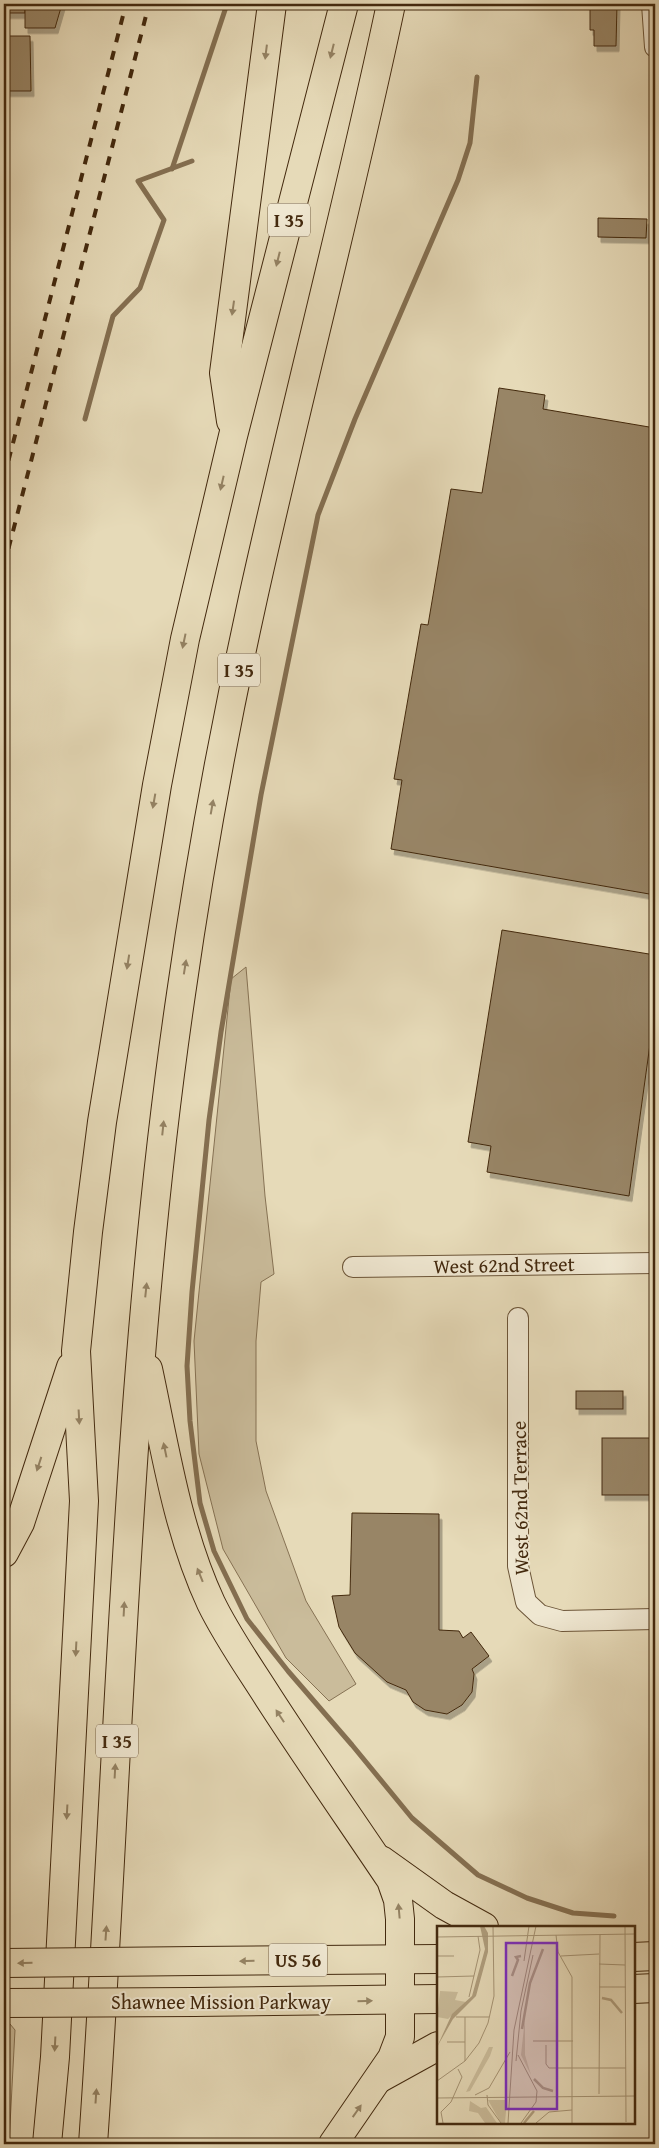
<svg xmlns="http://www.w3.org/2000/svg" width="659" height="2148" font-family="'Gentium Book Plus',serif">
<style>
.green{fill:#cabc9b;stroke:#867254}
.lines{fill:none;stroke-linecap:round;stroke-linejoin:round}
.stream{stroke:#846f51;stroke-width:5}
.building{fill:#988566;stroke:#43290e;filter:url(#shadow)}
.minor-casing{stroke:#6c5538;stroke-width:22}
.highway-casing{stroke:#43290e;stroke-width:30}
.minor{stroke:#efe7d1;stroke-width:20}
.highway{stroke:#e6dab8;stroke-width:28}
.rail{stroke:#43290e;stroke-width:4;stroke-dasharray:9 9;stroke-linecap:butt}
.highway-bridge-casing{stroke:#43290e;stroke-width:30;stroke-linecap:butt}
.highway-bridge{stroke:#e6dab8;stroke-width:28}
.oneway{fill:#948263}
.labels{text-anchor:middle;stroke-width:4;stroke-linejoin:round;paint-order:stroke}
.shield{fill:#efe7d1;stroke:#776248;stroke-width:1}
.shield-label{font-size:19px;font-weight:bold;fill:#43290e}
.street-label{font-size:20px;fill:#43290e;stroke:#efe7d1}
.inset-river{fill:none;stroke:#af9e7e;stroke-width:2.5}
.inset-road{fill:none;stroke:#a59374;stroke-width:1}
.view{fill:#7b2cbf;fill-opacity:0.15;stroke:#7b2cbf;stroke-width:2.5}
.inset-edge{fill:none;stroke:#43290e;stroke-width:2.5}
</style>
<defs>
<filter id="shadow"><feDropShadow dx="3" dy="5.5" stdDeviation="0" flood-color="#0004"/></filter>
</defs>
<rect width="100%" height="100%" fill="#e6dab8"/>
<filter id="stains"><feTurbulence type="fractalNoise" baseFrequency=".004" numOctaves="4"/><feColorMatrix values="0 0 0 0 .2 0 0 0 0 .09 0 0 0 0 .02 0 0 0 .5 -.17"/></filter>
<radialGradient id="worn" r=".72"><stop offset=".6" stop-color="#630" stop-opacity="0"/><stop offset="1" stop-color="#630" stop-opacity=".3"/></radialGradient>
<g class="green">
<path d="M 246,967 L 265,1196 L 274,1274 L 261,1282 L 256,1341 L 256,1441 L 266,1491 L 306,1601 L 356,1684 L 329,1701 L 286,1658 L 223,1549 L 199,1454 L 194,1341 L 231,979 Z"/>
<path d="M 4,2024 L 10,2024 L 15,2030 L 9,2144 L 4,2144 Z"/>
</g>
<g class="lines">
<g class="stream">
<path d="M 477,77 L 470,143 L 458,180 L 355,419 L 318,515 L 261,795 L 221,1032 L 209,1120 L 192,1292 L 187,1366 L 190,1421 L 200,1503 L 214,1551 L 247,1619 L 288,1671 L 352,1745 L 412,1818 L 478,1875 L 527,1898 L 573,1913 L 614,1916"/>
<path d="M 172,169 L 227,4"/>
<path d="M 85,419 L 113,316 L 140,288 L 164,220 L 138,181 L 192,161"/>
</g>
</g>
<g class="building">
<rect x="4" y="4" width="21" height="9"/>
<path d="M 25,4 L 62,4 L 55,28 L 25,28 Z"/>
<path d="M 590,4 L 617,4 L 616,46 L 594,46 L 594,30 L 590,30 Z"/>
<path d="M 4,36 L 30,36 L 31,91 L 4,91 Z"/>
<path d="M 598,218 L 647,219 L 646,238 L 598,237 Z"/>
<path d="M 499,388 L 545,395 L 543,409 L 655,428 L 655,895 L 391,849 L 402,780 L 394,779 L 421,624 L 428,625 L 451,489 L 482,493 Z"/>
<path d="M 502,930 L 655,955 L 655,1008 L 629,1196 L 487,1172 L 491,1146 L 468,1142 Z"/>
<rect x="576" y="1391" width="47" height="18"/>
<rect x="602" y="1438" width="53" height="57"/>
<path d="M 352,1513 L 439,1514 L 439,1630 L 459,1631 L 463,1638 L 471,1632 L 489,1656 L 472,1669 L 474,1674 L 472,1692 L 462,1705 L 447,1714 L 425,1710 L 413,1702 L 406,1690 L 387,1682 L 355,1653 L 339,1627 L 332,1596 L 350,1595 Z"/>
</g>
<g class="lines">
<defs>
<g id="minor">
<path d="M 652,4 L 655,47"/>
<path d="M 353,1267 L 655,1263"/>
<path d="M 518,1318 L 518,1566 L 526,1602 L 540,1615 L 562,1621 L 655,1619"/>
</g>
<g id="highway">
<path d="M 231,421 L 224,373 L 272,4"/>
<path d="M 148,1369 C 165,1448 177,1530 211,1603 C 227,1636 249,1667 268,1697 C 308,1759 350,1819 391,1880 L 398,1900 L 400,1919 L 400,2037 L 392,2058 L 333,2144"/>
<path d="M 4,1553 L 20,1523 L 71,1367"/>
<path d="M 381,1860 L 444,1905 L 484,1927"/>
<path d="M 633,1957 L 655,1956"/>
<path d="M 196,1961 L 438,1959"/>
<path d="M 633,1989 L 655,1988"/>
<path d="M 194,2002 L 438,1999"/>
<path d="M 380,2078 L 438,2046"/>
<path d="M 47,2144 L 55,2057 L 84,1501 L 76,1351 L 88,1232 L 102,1122 L 157,785 L 185,639 L 233,436 L 344,4"/>
<path d="M 93,2144 C 120,1761 125,1375 181,994 C 200,861 224,729 253,598 C 297,399 349,203 391,4"/>
</g>
</defs>
<use href="#minor" class="minor-casing"/>
<use href="#highway" class="highway-casing"/>
<use href="#minor" class="minor"/>
<use href="#highway" class="highway"/>
<g class="rail">
<path d="M 4,478 L 126,4"/>
<path d="M 4,566 L 149,4"/>
</g>
<defs>
<g id="highway-bridge">
<path d="M 4,1963 L 196,1961"/>
<path d="M 4,2003 L 194,2002"/>
</g>
</defs>
<use href="#highway-bridge" class="highway-bridge-casing"/>
<use href="#highway-bridge" class="highway-bridge"/>
</g>
<defs><path id="oneway-solid" d="M-6-.8H1V-3.2L6.5 0L1 3.2V.8H-6Z" transform="scale(1.25)"/></defs>
<g class="oneway">
<use href="#oneway-solid" transform="translate(332 51) rotate(104)"/>
<use href="#oneway-solid" transform="translate(266 52) rotate(97)"/>
<use href="#oneway-solid" transform="translate(278 259) rotate(104)"/>
<use href="#oneway-solid" transform="translate(233 308) rotate(98)"/>
<use href="#oneway-solid" transform="translate(222 483) rotate(103)"/>
<use href="#oneway-solid" transform="translate(184 641) rotate(102)"/>
<use href="#oneway-solid" transform="translate(154 801) rotate(100)"/>
<use href="#oneway-solid" transform="translate(212 807) rotate(-80)"/>
<use href="#oneway-solid" transform="translate(128 962) rotate(99)"/>
<use href="#oneway-solid" transform="translate(185 967) rotate(-81)"/>
<use href="#oneway-solid" transform="translate(163 1128) rotate(-84)"/>
<use href="#oneway-solid" transform="translate(146 1290) rotate(-84)"/>
<use href="#oneway-solid" transform="translate(79 1417) rotate(87)"/>
<use href="#oneway-solid" transform="translate(165 1450) rotate(-102)"/>
<use href="#oneway-solid" transform="translate(39 1464) rotate(108)"/>
<use href="#oneway-solid" transform="translate(200 1575) rotate(-112)"/>
<use href="#oneway-solid" transform="translate(124 1609) rotate(-87)"/>
<use href="#oneway-solid" transform="translate(76 1649) rotate(93)"/>
<use href="#oneway-solid" transform="translate(280 1716) rotate(-123)"/>
<use href="#oneway-solid" transform="translate(115 1771) rotate(-87)"/>
<use href="#oneway-solid" transform="translate(67 1812) rotate(93)"/>
<use href="#oneway-solid" transform="translate(399 1911) rotate(-95)"/>
<use href="#oneway-solid" transform="translate(106 1933) rotate(-86)"/>
<use href="#oneway-solid" transform="translate(247 1961) rotate(179)"/>
<use href="#oneway-solid" transform="translate(25 1963) rotate(179)"/>
<use href="#oneway-solid" transform="translate(365 2001) rotate(-1)"/>
<use href="#oneway-solid" transform="translate(55 2044) rotate(93)"/>
<use href="#oneway-solid" transform="translate(96 2096) rotate(-86)"/>
<use href="#oneway-solid" transform="translate(357 2111) rotate(-55)"/>
</g>
<g class="labels">
<g class="shield">
<rect x="268" y="203.5" width="42" height="33" rx="4"/>
<rect x="218" y="653.5" width="42" height="33" rx="4"/>
<rect x="96" y="1724.5" width="42" height="33" rx="4"/>
<rect x="269" y="1943.5" width="58" height="33" rx="4"/>
</g>
<g class="shield-label">
<text x="289" y="227">I 35</text>
<text x="239" y="677">I 35</text>
<text x="117" y="1748">I 35</text>
<text x="298" y="1967">US 56</text>
</g>
<g class="street-label">
<text transform="translate(504 1265) rotate(-1)" y="7">West 62nd Street</text>
<text transform="translate(520 1498) rotate(-91)" y="7">West 62nd Terrace</text>
<text x="221" y="2009">Shawnee Mission Parkway</text>
</g>
</g>
<g transform="translate(437 1926)">
<rect width="198" height="198" fill="#e6dab8"/>
<path d="M 3,65 L 21,66 L 18,74 L 29,76 L 11,93 L 0,91 ZM 88,92 L 88,129 L 94,149 L 84,129 ZM 52,121 L 56,121 L 53,130 L 33,165 L 29,166 ZM 51,174 L 70,174 L 68,197 L 64,197 ZM 33,175 L 44,182 L 49,181 L 60,197 L 48,197 L 41,187 L 32,185 Z" fill="#cabc9b"/>
<path d="M 43,0 L 47,0 L 51,7 L 51,26 L 39,70 L 16,93 L 0,121 L 15,88 L 35,70 L 48,23 Z" fill="#af9e7e"/>
<path class="inset-river" d="M 75,50 L 81,34 L 79,31 L 84,30M 165,72 L 174,74 L 185,87M 85,103 L 93,57 L 106,23M 97,153 L 106,162 L 116,165M 87,197 L 97,185"/>
<path class="inset-road" d="M 188,0 L 189,196M 119,9 L 121,26 L 135,51 L 135,197M 0,11 L 198,8M 0,30 L 17,30M 124,30 L 162,28M 87,35 L 92,0M 162,38 L 188,39M 0,51 L 37,50M 162,61 L 189,61M 32,71 L 43,24 L 41,10M 19,91 L 52,91M 28,91 L 28,135M 96,115 L 136,115M 10,116 L 28,116M 109,119 L 109,138 L 112,142 L 189,142M 81,129 L 100,165 L 99,176 L 84,197M 79,135 L 84,85 L 96,29M 0,155 L 28,135 L 42,117 L 51,97 L 57,70 L 56,0M 162,168 L 163,8M 38,169 L 52,162 L 73,126M 50,169 L 51,179 L 64,197M 0,172 L 198,170M 6,197 L 4,186 L 14,176 L 25,151 L 21,143M 71,197 L 77,104 L 99,0M 99,197 L 112,186 L 135,184"/>
<path class="view" d="M 69,17 L 120,17 L 120,183 L 69,183 Z"/>
<rect width="198" height="198" class="inset-edge"/>
</g>
<rect width="659" height="2148" fill="none" stroke="#e6dab8" stroke-width="20"/>
<rect x="5" y="5" width="649" height="2138" fill="none" stroke="#43290e" stroke-width="2.5"/>
<rect x="10" y="10" width="639" height="2128" fill="none" stroke="#43290e"/>
<rect width="100%" height="100%" filter="url(#stains)"/>
<rect width="100%" height="100%" fill="url(#worn)"/>
</svg>
